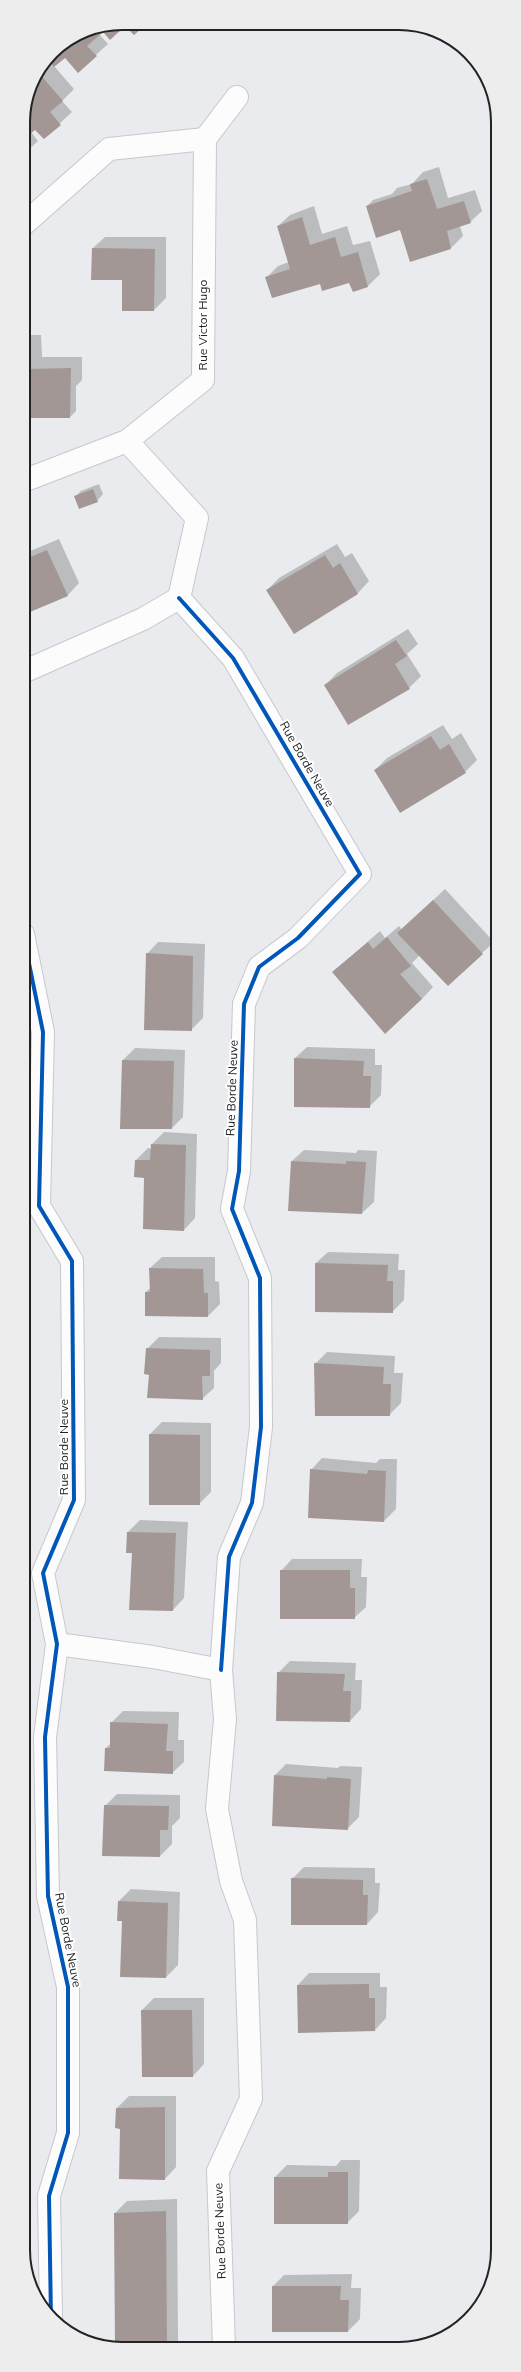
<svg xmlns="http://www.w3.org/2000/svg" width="521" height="2372" font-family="Mulish,sans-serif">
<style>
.shadow{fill:#0003}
.building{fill:#a29795}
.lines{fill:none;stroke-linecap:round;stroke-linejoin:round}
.minor-casing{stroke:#c7c8cb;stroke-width:24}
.minor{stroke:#fcfcfc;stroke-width:22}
.cycleway-casing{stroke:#fff;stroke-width:6}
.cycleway{stroke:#0057b8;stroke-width:4}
.labels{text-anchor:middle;stroke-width:4;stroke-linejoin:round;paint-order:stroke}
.street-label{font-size:12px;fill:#222325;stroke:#fff}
.rim{fill:none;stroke:#222325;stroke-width:2}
</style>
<rect width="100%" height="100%" fill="#e9ebee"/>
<g class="shadow">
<path d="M 122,23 L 146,23 L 134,33 L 125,24 L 110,39 L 103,31 L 99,34 L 108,44 L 78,71 L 65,56 L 54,66 L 74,89 L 62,101 L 72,112 L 44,138 L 35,128 L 31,132 L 38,141 L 23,155 L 23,116 L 31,84 L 52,52 L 84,30 Z"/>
<path d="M 439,167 L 448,198 L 475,190 L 482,211 L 470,222 L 460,226 L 463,236 L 451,248 L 411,261 L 401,228 L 367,206 L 373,200 L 392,194 L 397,188 L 412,184 L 423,172 Z"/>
<path d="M 314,206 L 322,234 L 347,226 L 353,245 L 370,241 L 380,274 L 368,286 L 353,291 L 350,282 L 320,282 L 266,278 L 278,266 L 289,262 L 278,226 L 290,215 Z"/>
<path d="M 105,237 L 166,237 L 166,298 L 154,310 L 93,248 Z"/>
<path d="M 23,335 L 41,335 L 42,357 L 82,357 L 82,380 L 76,386 L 76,411 L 70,417 L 29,417 L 23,423 Z"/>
<path d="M 99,484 L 103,494 L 97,501 L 75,497 L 81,491 Z"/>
<path d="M 59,539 L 79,583 L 68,595 L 23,614 L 23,554 Z"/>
<path d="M 337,544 L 345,557 L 352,553 L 369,581 L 358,593 L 294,632 L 267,590 L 279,578 Z"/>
<path d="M 408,629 L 418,644 L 407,654 L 421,676 L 409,688 L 325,685 L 337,673 Z"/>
<path d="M 443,725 L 452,739 L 461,733 L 477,760 L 465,772 L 375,770 L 387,758 Z"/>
<path d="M 445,889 L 494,942 L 482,953 L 420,955 L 412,963 L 433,987 L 422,999 L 333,972 L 380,931 L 385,938 L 399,926 L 402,930 Z"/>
<path d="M 158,942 L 205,944 L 203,1018 L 191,1030 L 147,954 Z"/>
<path d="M 307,1047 L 375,1049 L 375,1065 L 382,1065 L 381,1095 L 369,1107 L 295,1058 Z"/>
<path d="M 135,1048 L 185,1050 L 183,1117 L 172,1128 L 123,1060 Z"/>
<path d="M 164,1132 L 197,1134 L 195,1218 L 184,1230 L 136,1160 L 148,1148 L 152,1149 L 152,1144 Z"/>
<path d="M 304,1150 L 356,1153 L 358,1150 L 377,1151 L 374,1202 L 362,1213 L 292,1161 Z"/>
<path d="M 328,1252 L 399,1254 L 398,1270 L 405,1270 L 404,1300 L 392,1312 L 316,1263 Z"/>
<path d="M 162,1257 L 215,1257 L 215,1281 L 219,1282 L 220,1304 L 208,1316 L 146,1292 L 151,1287 L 150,1268 Z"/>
<path d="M 24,1317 L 28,1317 L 29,1385 L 24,1390 Z"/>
<path d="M 159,1337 L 221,1338 L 221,1363 L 214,1371 L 214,1388 L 202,1399 L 150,1374 L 147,1349 Z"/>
<path d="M 327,1352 L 395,1356 L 394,1373 L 403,1373 L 401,1403 L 389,1415 L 315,1364 Z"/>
<path d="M 162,1422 L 211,1423 L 211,1492 L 199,1504 L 150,1434 Z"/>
<path d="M 322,1458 L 376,1463 L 380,1459 L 397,1459 L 396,1509 L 384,1521 L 311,1470 Z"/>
<path d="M 140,1520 L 188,1522 L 184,1598 L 173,1610 L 133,1552 L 128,1532 Z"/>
<path d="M 292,1559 L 362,1559 L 361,1577 L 367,1577 L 366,1607 L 354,1618 L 281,1571 Z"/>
<path d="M 290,1661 L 356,1663 L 355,1680 L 362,1680 L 361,1709 L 350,1721 L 278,1673 Z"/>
<path d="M 123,1711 L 179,1712 L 178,1740 L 184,1740 L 184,1762 L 172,1773 L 106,1748 L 111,1743 L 111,1723 Z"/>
<path d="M 286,1764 L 338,1768 L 340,1766 L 362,1767 L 359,1817 L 347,1829 L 275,1775 Z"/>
<path d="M 117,1794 L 180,1795 L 180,1818 L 172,1826 L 172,1844 L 160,1856 L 105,1806 Z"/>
<path d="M 304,1867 L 375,1868 L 375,1883 L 380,1883 L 378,1912 L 367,1924 L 292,1879 Z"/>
<path d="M 131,1889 L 180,1892 L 178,1965 L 166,1977 L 121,1976 L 124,1920 L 119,1901 Z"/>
<path d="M 309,1973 L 380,1973 L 380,1987 L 387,1987 L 386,2018 L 375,2030 L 298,1985 Z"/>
<path d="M 154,1998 L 204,1998 L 204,2064 L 193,2076 L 142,2010 Z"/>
<path d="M 24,2024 L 28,2024 L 28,2089 L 24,2094 Z"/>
<path d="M 129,2096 L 176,2096 L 176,2167 L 165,2179 L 117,2108 Z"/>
<path d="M 341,2160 L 360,2160 L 359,2211 L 347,2223 L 275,2223 L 275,2177 L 287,2165 L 336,2166 Z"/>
<path d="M 177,2199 L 178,2342 L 173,2347 L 116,2347 L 115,2213 L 127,2201 Z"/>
<path d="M 352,2274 L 351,2288 L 361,2288 L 360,2319 L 348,2331 L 273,2286 L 284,2275 Z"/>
</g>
<g class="building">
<path d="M 122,23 L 148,23 L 134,35 L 125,26 L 110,40 L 103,32 L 87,46 L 97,56 L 78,73 L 65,58 L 54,67 L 48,59 L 52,52 L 84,30 Z"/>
<path d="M 38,72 L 63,101 L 50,112 L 61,125 L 44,139 L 35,130 L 23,140 L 23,116 L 31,84 Z"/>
<path d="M 427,179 L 437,209 L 464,201 L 471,223 L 447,231 L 451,249 L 410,262 L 400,230 L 376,238 L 366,206 L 412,191 L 410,184 Z"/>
<path d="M 302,217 L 310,245 L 335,237 L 341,257 L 358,252 L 368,287 L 353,292 L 349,283 L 322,291 L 320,284 L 272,298 L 265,277 L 290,269 L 277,226 Z"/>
<path d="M 92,248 L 155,249 L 154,311 L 122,311 L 122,280 L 91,280 Z"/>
<path d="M 23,346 L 30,346 L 30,369 L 71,368 L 70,418 L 23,418 Z"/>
<path d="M 93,489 L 98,502 L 79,509 L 74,496 Z"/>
<path d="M 47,550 L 68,596 L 23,615 L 23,560 Z"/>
<path d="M 325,555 L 333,568 L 340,563 L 358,594 L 294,634 L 266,590 Z"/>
<path d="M 396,640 L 407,656 L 395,664 L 410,689 L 348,725 L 324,685 Z"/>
<path d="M 431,736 L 440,750 L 449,744 L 466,773 L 400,813 L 374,770 Z"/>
<path d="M 433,900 L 483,954 L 448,986 L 397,933 Z"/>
<path d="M 387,937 L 411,966 L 400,974 L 422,999 L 385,1034 L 332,972 L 368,942 L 373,949 Z"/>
<path d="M 146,953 L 193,956 L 192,1031 L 144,1030 Z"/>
<path d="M 294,1058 L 364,1061 L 363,1076 L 371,1076 L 370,1108 L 294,1107 Z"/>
<path d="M 122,1060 L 174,1061 L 172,1129 L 120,1129 Z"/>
<path d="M 151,1144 L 186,1145 L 184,1231 L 143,1229 L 144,1178 L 134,1177 L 135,1160 L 150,1160 Z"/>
<path d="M 291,1161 L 346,1164 L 346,1161 L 366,1162 L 362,1214 L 288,1211 Z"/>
<path d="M 315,1263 L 388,1265 L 387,1281 L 393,1281 L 393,1313 L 315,1312 Z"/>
<path d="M 149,1268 L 203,1269 L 204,1293 L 208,1293 L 208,1317 L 145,1316 L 145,1292 L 150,1292 Z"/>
<path d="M 146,1348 L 210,1350 L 210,1376 L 202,1376 L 203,1400 L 147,1398 L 149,1375 L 144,1374 Z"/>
<path d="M 314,1363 L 384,1367 L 383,1384 L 391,1384 L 390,1416 L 315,1416 Z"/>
<path d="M 149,1434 L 200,1435 L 200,1505 L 149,1505 Z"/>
<path d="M 310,1469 L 367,1474 L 368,1470 L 386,1471 L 384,1522 L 308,1518 Z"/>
<path d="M 127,1532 L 176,1533 L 173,1611 L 129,1610 L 132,1553 L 126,1553 Z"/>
<path d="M 280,1570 L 350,1570 L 350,1588 L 355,1588 L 355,1619 L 280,1619 Z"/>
<path d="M 277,1672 L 345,1674 L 343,1691 L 351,1691 L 350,1722 L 276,1721 Z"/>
<path d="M 110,1722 L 168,1724 L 166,1751 L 173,1751 L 173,1774 L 104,1771 L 105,1748 L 110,1748 Z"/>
<path d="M 274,1775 L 327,1779 L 327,1777 L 351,1779 L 348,1830 L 272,1826 Z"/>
<path d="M 104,1805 L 169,1806 L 168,1830 L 160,1830 L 160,1857 L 102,1856 Z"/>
<path d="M 291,1878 L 363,1880 L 363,1895 L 368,1895 L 367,1925 L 291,1925 Z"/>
<path d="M 118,1901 L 168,1903 L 166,1978 L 120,1977 L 122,1921 L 117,1921 Z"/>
<path d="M 369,1984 L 369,1998 L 375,1998 L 375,2031 L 298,2033 L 297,1985 Z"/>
<path d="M 141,2010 L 192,2010 L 193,2077 L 142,2077 Z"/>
<path d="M 165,2107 L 165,2180 L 119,2179 L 120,2129 L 115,2128 L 116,2108 Z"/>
<path d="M 328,2172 L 348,2172 L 348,2224 L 274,2224 L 274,2177 L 328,2177 Z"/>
<path d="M 166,2211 L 167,2347 L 115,2347 L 114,2213 Z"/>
<path d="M 272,2286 L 341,2286 L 340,2300 L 349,2300 L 348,2332 L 272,2332 Z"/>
</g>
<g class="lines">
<defs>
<g id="minor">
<path d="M 23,225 L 109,149 L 205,139"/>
<path d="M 23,481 L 127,441 L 203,380 L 205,139 L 237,97"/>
<path d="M 179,598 L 233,658 L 360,874 L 298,938 L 259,967 L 244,1004 L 239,1171 L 232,1209 L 260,1278 L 261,1427 L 252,1503 L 229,1557 L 221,1670"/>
<path d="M 23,672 L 143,619 L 179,598 L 197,518 L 127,441"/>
<path d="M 23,934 L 43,1032 L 39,1206 L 72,1261 L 74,1500 L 43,1573 L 57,1644 L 45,1737 L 48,1896 L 68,1987 L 68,2133 L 49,2196 L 51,2318"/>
<path d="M 57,1644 L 153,1657 L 221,1670 L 225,1719 L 217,1809 L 231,1881 L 245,1920 L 251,2099 L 218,2171 L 224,2347"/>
</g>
</defs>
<use href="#minor" class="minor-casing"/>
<use href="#minor" class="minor"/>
<defs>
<g id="cycleway">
<path d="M 179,598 L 233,658 L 360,874 L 298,938 L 259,967 L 244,1004 L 239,1171 L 232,1209 L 260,1278 L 261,1427 L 252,1503 L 229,1557 L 221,1670"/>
<path d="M 23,934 L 43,1032 L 39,1206 L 72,1261 L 74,1500 L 43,1573 L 57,1644 L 45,1737 L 48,1896 L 68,1987 L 68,2133 L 49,2196 L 51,2318"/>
</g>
</defs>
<use href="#cycleway" class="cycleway-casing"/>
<use href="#cycleway" class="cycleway"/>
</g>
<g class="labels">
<g class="street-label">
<text transform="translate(203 325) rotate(-90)" y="4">Rue Victor Hugo</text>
<text transform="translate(307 764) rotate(60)" y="4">Rue Borde Neuve</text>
<text transform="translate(232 1088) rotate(-88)" y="4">Rue Borde Neuve</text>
<text transform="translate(64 1447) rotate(-90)" y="4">Rue Borde Neuve</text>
<text transform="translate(68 1940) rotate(79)" y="4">Rue Borde Neuve</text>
<text transform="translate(220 2231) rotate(-92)" y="4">Rue Borde Neuve</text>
</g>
</g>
<path d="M0 0H521V2372H0ZM122 30H399A92 92 0 0 1 491 122V2250A92 92 0 0 1 399 2342H122A92 92 0 0 1 30 2250V122A92 92 0 0 1 122 30Z" fill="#ededee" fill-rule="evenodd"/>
<path class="rim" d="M122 30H399A92 92 0 0 1 491 122V2250A92 92 0 0 1 399 2342H122A92 92 0 0 1 30 2250V122A92 92 0 0 1 122 30Z"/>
</svg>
